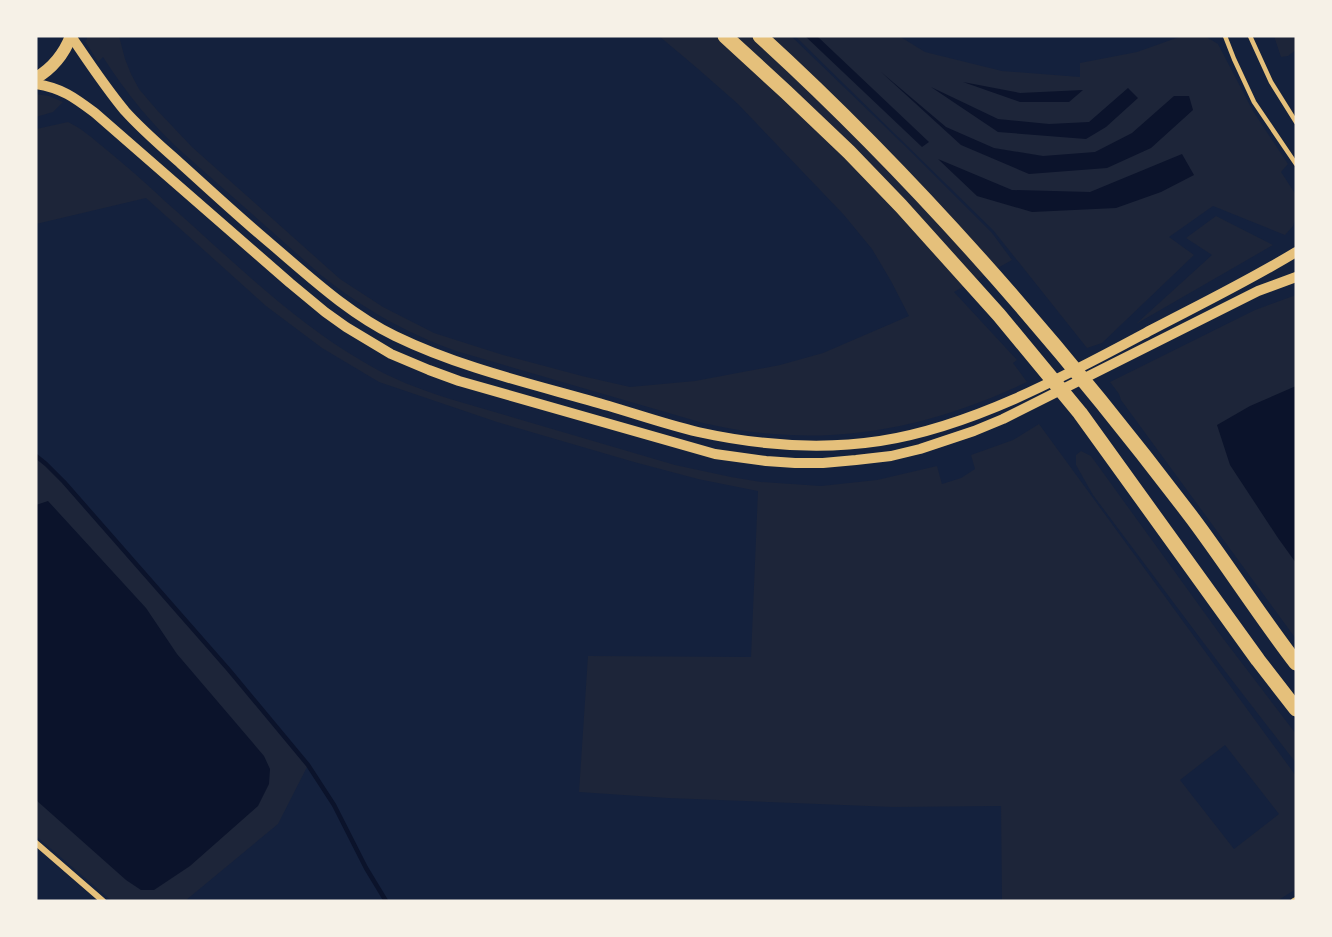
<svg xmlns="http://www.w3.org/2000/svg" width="1332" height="937" font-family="'Times New Roman',serif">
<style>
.green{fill:#1d2539;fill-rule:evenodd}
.water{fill:#0b132b}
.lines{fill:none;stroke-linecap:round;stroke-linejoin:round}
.stream{stroke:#0b132b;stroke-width:4.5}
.service{stroke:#e5c07b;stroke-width:4.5}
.minor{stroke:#e5c07b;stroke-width:6}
.tertiary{stroke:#e5c07b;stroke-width:10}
.secondary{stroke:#e5c07b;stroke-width:12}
.trunk{stroke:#e5c07b;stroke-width:15}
</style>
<rect width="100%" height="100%" fill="#14213d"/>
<g class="green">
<path d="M 87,36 L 119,36 L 125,59 L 131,74 L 139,89 L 156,109 L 192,147 L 340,279 L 383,307 L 434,333 L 503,355 L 582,376 L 630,387 L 695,381 L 780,365 L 823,353 L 909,316 L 891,281 L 872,249 L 844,215 L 738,104 L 697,68 L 659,36 L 791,36 L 904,145 L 992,233 L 1012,260 L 954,292 L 1017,360 L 1013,363 L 1027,382 C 921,432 818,450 703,423 L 456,351 C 406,333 364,309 322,276 L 183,153 C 152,125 126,93 103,57 L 98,62 L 85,41 L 87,39 Z"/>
<path d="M 795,36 L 899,36 L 925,52 L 1002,71 L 1080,77 L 1080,63 L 1137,52 L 1182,36 L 1205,36 L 1218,44 L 1253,111 L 1288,164 L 1281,172 L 1296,195 L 1296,217 L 1293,226 L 1285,235 L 1213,206 L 1169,237 L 1194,255 L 1102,343 L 1087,348 L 993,230 Z"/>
<path d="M 1274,36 L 1296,36 L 1296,50 L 1288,56 L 1281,57 Z"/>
<path d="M 36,94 L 49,96 L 63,102 L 53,112 L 36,117 Z"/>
<path d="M 68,122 C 81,128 91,137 102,146 C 124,164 146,183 167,203 C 230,258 290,319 362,361 C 389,378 419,389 450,399 L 675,465 L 731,477 L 761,482 L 821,486 L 877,480 L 937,466 L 942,484 L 961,478 L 975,469 L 971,455 L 1013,440 L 1039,424 L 1296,776 L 1296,889 L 1277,901 L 1002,901 L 1001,806 L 893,807 L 668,798 L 579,792 L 588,656 L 751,657 L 758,491 L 698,479 L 634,462 L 497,422 L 379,382 L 322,348 L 266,306 L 146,198 L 36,224 L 36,129 ZM 1225,745 L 1279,814 L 1234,849 L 1180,780 Z"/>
<path d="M 1216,216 L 1273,245 L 1136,324 L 1212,255 L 1186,238 Z"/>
<path d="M 1296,295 L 1296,639 L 1121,400 L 1119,394 L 1110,382 L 1255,310 Z"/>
<path d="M 1081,451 L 1091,456 L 1222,637 L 1296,734 L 1296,763 L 1218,662 L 1093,495 L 1076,465 L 1076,455 Z"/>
<path d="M 36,456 L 46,464 L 229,670 L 308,765 L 278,824 L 185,901 L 112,901 L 36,836 Z"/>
</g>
<g class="water">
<path d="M 805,36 L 817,36 L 929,142 L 922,147 Z"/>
<path d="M 881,72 L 946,127 L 994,148 L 1043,156 L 1095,152 L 1132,133 L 1174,96 L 1189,96 L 1193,110 L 1151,148 L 1107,168 L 1029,174 L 961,145 Z"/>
<path d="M 963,82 L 1020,93 L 1083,90 L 1069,102 L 1020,102 Z"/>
<path d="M 931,87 L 998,119 L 1049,124 L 1089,122 L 1128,88 L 1138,98 L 1106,127 L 1086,139 L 998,132 Z"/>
<path d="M 1182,154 L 1194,175 L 1161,192 L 1116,208 L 1032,212 L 977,196 L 938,159 L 1012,190 L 1090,192 Z"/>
<path d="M 1296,386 L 1296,563 L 1278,538 L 1230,465 L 1217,425 L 1250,406 Z"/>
<path d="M 48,501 L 146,608 L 177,654 L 264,756 L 270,769 L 269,784 L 258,806 L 190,866 L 154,890 L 141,890 L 126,880 L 36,800 L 36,505 Z"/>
</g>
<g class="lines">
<path class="stream" d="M 36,456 L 46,464 L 64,482 L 229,670 L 308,765 L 334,805 L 366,868 L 386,901"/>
<g class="service">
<path d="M 1225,36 L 1234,59 L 1254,102 L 1296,164"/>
<path d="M 1250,36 L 1271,82 L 1296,122"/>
</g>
<g class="minor">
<path d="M 36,843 L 103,901"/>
<path d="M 1294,901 L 1296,900"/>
</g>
<g class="tertiary">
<path d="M 71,36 C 88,61 105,87 125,111 C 142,130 162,147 181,164 C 211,191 240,218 271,244 C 310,277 348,313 395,336 C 463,369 537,385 609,406 C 639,415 668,425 698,432 C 757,445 820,450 880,441 C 975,426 1069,374 1153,329 C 1201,304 1250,280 1296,252"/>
<path d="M 36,84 C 62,88 75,98 95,113 L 290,283 L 325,312 L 346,327 L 391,354 L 429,370 L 459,381 L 715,454 L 766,461 L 795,463 L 823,463 L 856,460 L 891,456 L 920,449 L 974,431 L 1003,419 L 1258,291 L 1296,277"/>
</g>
<path class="secondary" d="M 36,78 C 53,68 64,54 71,36"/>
<g class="trunk">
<path d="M 725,36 L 786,92 L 849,152 L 901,206 L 999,315 L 1080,413 L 1258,660 L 1296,709"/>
<path d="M 760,36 C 920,182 1062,346 1193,519 C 1228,566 1260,616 1296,663"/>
</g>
</g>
<rect width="1332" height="937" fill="none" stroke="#f6f1e7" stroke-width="75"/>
</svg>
